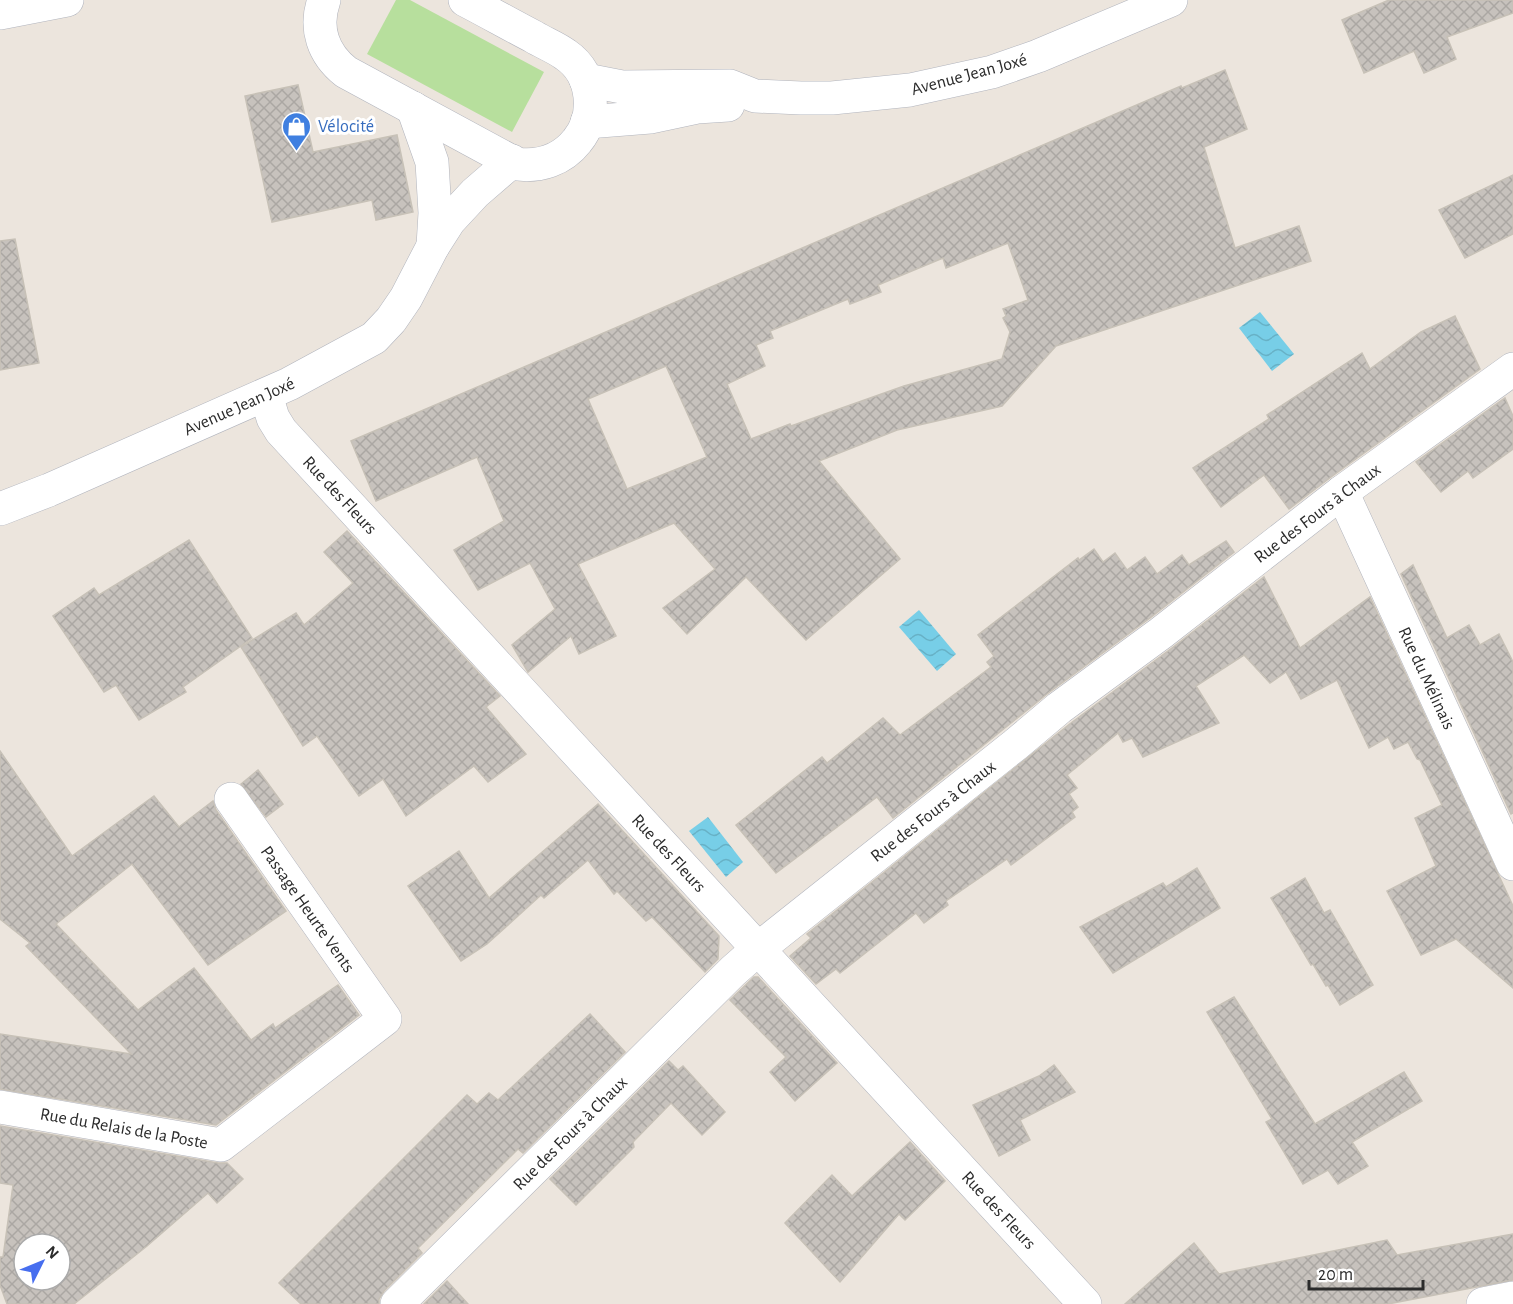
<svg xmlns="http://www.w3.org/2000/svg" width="1513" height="1304" font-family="'Alegreya Sans',sans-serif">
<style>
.grass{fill:#b7df9d}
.water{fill:url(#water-waves)}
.building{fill:url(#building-cross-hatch);stroke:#c7c1b7;stroke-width:1.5;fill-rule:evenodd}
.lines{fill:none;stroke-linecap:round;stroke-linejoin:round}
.minor-casing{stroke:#b1b4bd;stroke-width:34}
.secondary-casing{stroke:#b1b4bd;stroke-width:34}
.minor{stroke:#fff;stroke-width:33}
.secondary{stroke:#fff;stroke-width:33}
.labels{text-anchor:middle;stroke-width:6;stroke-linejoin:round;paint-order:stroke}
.street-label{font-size:18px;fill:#2b2b2b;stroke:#fff}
.shop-label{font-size:18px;fill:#366cbe;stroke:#fff;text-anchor:start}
</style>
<defs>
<pattern id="water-waves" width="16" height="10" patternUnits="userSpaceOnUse" patternTransform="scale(1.5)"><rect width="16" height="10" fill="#77cee7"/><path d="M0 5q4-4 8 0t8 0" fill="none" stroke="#67b1c6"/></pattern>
<pattern id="building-cross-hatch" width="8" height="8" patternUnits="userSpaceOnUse" patternTransform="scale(1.5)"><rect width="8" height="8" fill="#c7c2bd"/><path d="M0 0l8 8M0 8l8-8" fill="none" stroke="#aba7a3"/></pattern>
</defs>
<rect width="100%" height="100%" fill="#ece5dd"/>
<path class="grass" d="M 396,0 L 410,0 L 544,72 L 512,132 L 367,54 Z"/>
<g class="water">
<path d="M 1260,312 L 1294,354 L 1272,371 L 1239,328 Z"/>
<path d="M 919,610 L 956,654 L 937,671 L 899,627 Z"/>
<path d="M 708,817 L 743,862 L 726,877 L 689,831 Z"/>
</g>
<g class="building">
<path d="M 1389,0 L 1513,0 L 1513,13 L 1447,37 L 1456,59 L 1424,73 L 1414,51 L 1364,73 L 1342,20 Z"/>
<path d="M 1225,70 L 1247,129 L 1204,147 L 1235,248 L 1299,226 L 1311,261 L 1056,346 L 1002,406 L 897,430 L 819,461 L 900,559 L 806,640 L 746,577 L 687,634 L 663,608 L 715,569 L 674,523 L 578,564 L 616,636 L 579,654 L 571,636 L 528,672 L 512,645 L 555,609 L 530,563 L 478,590 L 454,550 L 504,521 L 477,457 L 376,501 L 351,441 L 1181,86 L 1182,88 ZM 1008,243 L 1028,300 L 1003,309 L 1006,316 L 1003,318 L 1010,332 L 1002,359 L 904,386 L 791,426 L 790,424 L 751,439 L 727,384 L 765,366 L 756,345 L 773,338 L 770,331 L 848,299 L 850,304 L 881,292 L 878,285 L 943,258 L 946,268 ZM 666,366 L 707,457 L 627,489 L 588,399 Z"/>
<path d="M 298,85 L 313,152 L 397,135 L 413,212 L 376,220 L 372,200 L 272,222 L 245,96 Z"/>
<path d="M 1513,175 L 1513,234 L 1465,258 L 1439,210 Z"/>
<path d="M 15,239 L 39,363 L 0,370 L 0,241 Z"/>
<path d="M 1455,316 L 1480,369 L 1331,477 L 1289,509 L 1264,475 L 1221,507 L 1193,468 L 1269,419 L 1267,415 L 1362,353 L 1370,369 L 1421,332 Z"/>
<path d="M 1505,398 L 1513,416 L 1513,449 L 1473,478 L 1468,471 L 1441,492 L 1416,462 Z"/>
<path d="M 347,531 L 500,696 L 486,707 L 526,754 L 488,782 L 474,766 L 406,816 L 383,779 L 359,796 L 317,736 L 303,746 L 241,647 L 296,613 L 304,625 L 353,583 L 324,552 Z"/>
<path d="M 189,540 L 252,638 L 183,687 L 186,692 L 139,720 L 116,685 L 104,692 L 53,616 L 94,588 L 99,595 Z"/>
<path d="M 1226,541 L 1234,552 L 1150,618 L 1047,694 L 893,818 L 877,797 L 776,873 L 736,825 L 822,757 L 827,763 L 883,718 L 900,735 L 991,667 L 987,662 L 994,656 L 978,635 L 1078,558 L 1079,560 L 1094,549 L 1103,562 L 1115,553 L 1127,570 L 1145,557 L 1157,574 L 1182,555 L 1189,565 Z"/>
<path d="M 1413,565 L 1447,638 L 1469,625 L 1480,645 L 1499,634 L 1513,662 L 1513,813 L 1511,814 L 1401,574 Z"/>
<path d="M 1264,577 L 1300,648 L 1370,597 L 1513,906 L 1513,988 L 1456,939 L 1421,955 L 1387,891 L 1436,866 L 1415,818 L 1442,805 L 1420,760 L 1417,759 L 1408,742 L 1394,749 L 1388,737 L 1369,748 L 1337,680 L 1301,699 L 1286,672 L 1270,683 L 1244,655 L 1196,686 L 1219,723 L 1143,757 L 1132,738 L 1123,742 L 1118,733 L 1067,775 L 1077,788 L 1069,794 L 1078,807 L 1072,812 L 1075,817 L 1011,865 L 1007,859 L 946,901 L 948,905 L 924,923 L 916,913 L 840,973 L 836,969 L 816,984 L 790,956 L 811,938 L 807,934 L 1071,723 L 1172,648 Z"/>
<path d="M 0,751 L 72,856 L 154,796 L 179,827 L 213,801 L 216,810 L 286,911 L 208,965 L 132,864 L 56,924 L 138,1010 L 194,968 L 251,1040 L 273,1024 L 275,1028 L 338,985 L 359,1015 L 216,1125 L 0,1089 L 0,1034 L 131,1054 L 26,946 L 30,943 L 0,919 Z"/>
<path d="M 258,770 L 283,804 L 266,817 L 241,784 Z"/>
<path d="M 598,804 L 719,936 L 718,959 L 705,972 L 652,917 L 646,921 L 617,891 L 614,894 L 588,860 L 544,898 L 541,895 L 487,944 L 461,961 L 408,886 L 459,851 L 489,898 Z"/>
<path d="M 1197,868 L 1220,908 L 1113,973 L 1080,927 L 1163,883 L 1166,887 Z"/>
<path d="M 1305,878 L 1324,913 L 1330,910 L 1373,985 L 1340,1005 L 1328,985 L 1326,986 L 1313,964 L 1311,965 L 1271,898 Z"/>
<path d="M 754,977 L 758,977 L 837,1063 L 795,1101 L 770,1072 L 786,1057 L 730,1000 Z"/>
<path d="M 1234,997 L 1315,1124 L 1404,1072 L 1422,1101 L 1352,1142 L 1368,1166 L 1338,1184 L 1328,1170 L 1303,1184 L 1266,1122 L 1272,1119 L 1207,1012 Z"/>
<path d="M 590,1014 L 625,1052 L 523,1153 L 518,1149 L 418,1248 L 422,1253 L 384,1291 L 379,1299 L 379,1304 L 301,1304 L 279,1283 L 467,1095 L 477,1104 L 489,1093 L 498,1100 Z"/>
<path d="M 669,1061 L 678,1070 L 683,1066 L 725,1112 L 702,1135 L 671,1103 L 633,1142 L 634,1147 L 576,1205 L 550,1179 Z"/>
<path d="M 1054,1065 L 1075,1092 L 1020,1120 L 1030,1140 L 999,1156 L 973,1105 L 1039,1076 Z"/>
<path d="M 0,1126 L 218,1163 L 227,1163 L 243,1179 L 217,1203 L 208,1193 L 147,1246 L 74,1304 L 7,1304 L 0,1285 L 0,1257 L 3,1257 L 13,1185 L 0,1183 ZM 24,1244 L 60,1244 L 60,1280 L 24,1280 Z"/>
<path d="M 910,1142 L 945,1181 L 905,1220 L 899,1214 L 840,1282 L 785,1223 L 832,1175 L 852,1196 Z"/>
<path d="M 1513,1234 L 1513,1280 L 1388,1304 L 1125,1304 L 1194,1243 L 1219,1274 L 1387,1240 L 1397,1255 Z"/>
<path d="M 447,1281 L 468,1304 L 424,1304 Z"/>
</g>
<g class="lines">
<defs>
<g id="minor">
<path d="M 0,13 L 67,0"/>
<path d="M 266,395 L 273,418 L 281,431 L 1085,1304"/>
<path d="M 1342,492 L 1513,864"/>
<path d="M 0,1107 L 221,1145 L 385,1019 L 231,799"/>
<path d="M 397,1304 L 733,971 L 758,949 L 1015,745 L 1059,708 L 1161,633 L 1342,492 L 1513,369"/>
<path d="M 1483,1304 L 1513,1298"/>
</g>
<g id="secondary">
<path d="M 324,0 C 314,28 323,54 346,72 L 516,164 C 540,167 562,160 577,141 C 598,116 594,74 566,55 C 557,48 544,43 534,37 C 511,25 488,12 465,0"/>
<path d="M 586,80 L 622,87 L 730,86 L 755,96 L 801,98 L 832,98 L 910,90 L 992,72 L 1038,56 L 1171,0"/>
<path d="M 413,108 L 432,162 L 435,213 L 433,246"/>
<path d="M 587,122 L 650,117 L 697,107 L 728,105"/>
<path d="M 0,509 L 49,490 L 289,384 L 374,338 L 391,320 L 406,298 L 433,246 L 449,221 L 475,193 L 512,161"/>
</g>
</defs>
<use href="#minor" class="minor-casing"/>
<use href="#secondary" class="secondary-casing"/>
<use href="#minor" class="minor"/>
<use href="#secondary" class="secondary"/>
</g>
<defs>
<symbol id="shop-pin" viewBox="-11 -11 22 30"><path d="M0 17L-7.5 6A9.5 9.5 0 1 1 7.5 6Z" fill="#3f7fe0" stroke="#fff"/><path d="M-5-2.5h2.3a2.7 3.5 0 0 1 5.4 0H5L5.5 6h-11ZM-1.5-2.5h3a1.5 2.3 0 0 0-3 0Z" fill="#fff"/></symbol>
</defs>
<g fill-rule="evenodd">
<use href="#shop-pin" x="280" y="110" width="33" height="45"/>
</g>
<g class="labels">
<g class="street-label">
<text transform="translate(969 74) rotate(-15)" y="6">Avenue Jean Joxé</text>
<text transform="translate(239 406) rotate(-24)" y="6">Avenue Jean Joxé</text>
<text transform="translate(340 495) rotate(47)" y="6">Rue des Fleurs</text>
<text transform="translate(1317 513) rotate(-37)" y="6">Rue des Fours à Chaux</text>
<text transform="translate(1427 678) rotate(65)" y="6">Rue du Mélinais</text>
<text transform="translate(933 811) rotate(-38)" y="6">Rue des Fours à Chaux</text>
<text transform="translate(669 853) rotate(47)" y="6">Rue des Fleurs</text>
<text transform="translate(308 909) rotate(55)" y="6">Passage Heurte Vents</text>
<text transform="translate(124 1128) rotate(10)" y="6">Rue du Relais de la Poste</text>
<text transform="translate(570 1133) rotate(-45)" y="6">Rue des Fours à Chaux</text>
<text transform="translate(999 1210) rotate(47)" y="6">Rue des Fleurs</text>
</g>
<g class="shop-label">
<text x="318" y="132">Vélocité</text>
</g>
</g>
<g transform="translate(42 1262) rotate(47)"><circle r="28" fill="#ffffff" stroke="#aaaaaa" stroke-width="1.5"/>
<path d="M0-4.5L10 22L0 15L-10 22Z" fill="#476eef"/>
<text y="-9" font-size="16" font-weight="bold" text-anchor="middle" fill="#2b2b2b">N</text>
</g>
<path d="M1309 1280v9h114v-9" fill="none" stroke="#2b2b2b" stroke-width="3"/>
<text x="1318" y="1280" font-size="18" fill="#2b2b2b" stroke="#ffffff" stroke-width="4.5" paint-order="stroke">20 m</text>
</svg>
